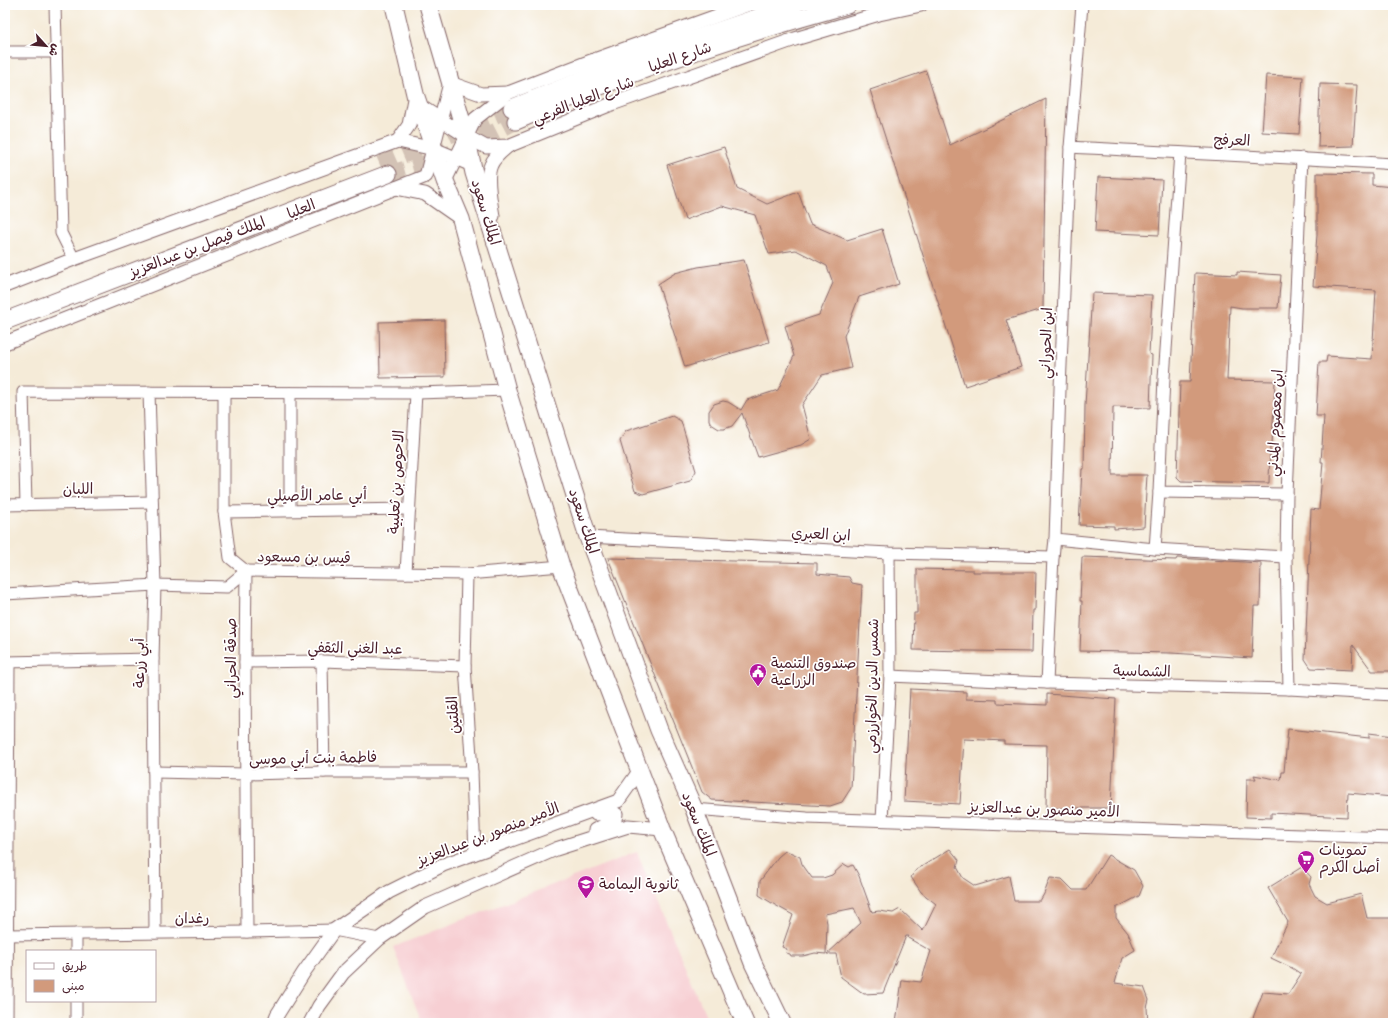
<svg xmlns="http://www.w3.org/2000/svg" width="1398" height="1028" font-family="Sriracha,'Playpen Sans Arabic',sans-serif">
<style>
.built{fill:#f7cfd3}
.building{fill:#d29a7c}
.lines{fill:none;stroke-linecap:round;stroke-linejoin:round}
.primary-tunnel{stroke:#d3c2b5;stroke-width:17;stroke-dasharray:17 8;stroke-linecap:butt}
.minor-casing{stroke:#866668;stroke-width:13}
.tertiary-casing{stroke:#866668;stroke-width:15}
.primary-casing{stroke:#866668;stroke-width:19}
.minor{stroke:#fff;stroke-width:11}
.tertiary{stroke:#fff;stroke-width:13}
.primary{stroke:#fff;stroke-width:17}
.labels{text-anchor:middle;stroke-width:3.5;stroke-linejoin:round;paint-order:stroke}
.street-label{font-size:15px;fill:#4a1f2b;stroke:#fff}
.poi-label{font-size:15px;fill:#4a1f2b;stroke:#fff;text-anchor:start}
</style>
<rect width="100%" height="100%" fill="#fff"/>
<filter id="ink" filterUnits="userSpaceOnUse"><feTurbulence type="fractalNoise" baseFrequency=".025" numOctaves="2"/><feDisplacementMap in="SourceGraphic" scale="8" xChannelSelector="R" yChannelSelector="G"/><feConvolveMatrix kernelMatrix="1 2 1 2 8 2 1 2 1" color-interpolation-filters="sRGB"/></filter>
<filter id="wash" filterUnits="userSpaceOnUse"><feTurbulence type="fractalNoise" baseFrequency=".012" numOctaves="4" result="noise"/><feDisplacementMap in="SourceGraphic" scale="16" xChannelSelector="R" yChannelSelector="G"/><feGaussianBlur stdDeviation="0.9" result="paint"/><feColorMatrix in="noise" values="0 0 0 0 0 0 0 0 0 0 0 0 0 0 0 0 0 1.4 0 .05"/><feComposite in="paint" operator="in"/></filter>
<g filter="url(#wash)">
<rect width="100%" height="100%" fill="#f5ebd8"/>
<path class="built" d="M 637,852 L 709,1023 L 422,1023 L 393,947 Z"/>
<g id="blocks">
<g class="building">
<path d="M 926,71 L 950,145 L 1046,99 L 1043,309 L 1006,320 L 1021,367 L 965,386 L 870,90 Z"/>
<path d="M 1266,75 L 1303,77 L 1299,134 L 1262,132 Z"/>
<path d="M 1320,84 L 1357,85 L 1353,146 L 1318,147 Z"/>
<path d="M 724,147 L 737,189 L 767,204 L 798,192 L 810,224 L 847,240 L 882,229 L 899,284 L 859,297 L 844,336 L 851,368 L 822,375 L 802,405 L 811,439 L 801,445 L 758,457 L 742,413 L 732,426 L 724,429 L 719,429 L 711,424 L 709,420 L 709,411 L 714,404 L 723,401 L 728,402 L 741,410 L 747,400 L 778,390 L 794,356 L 785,326 L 819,315 L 833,283 L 827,266 L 796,250 L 769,254 L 755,215 L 722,206 L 685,220 L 667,165 Z"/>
<path d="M 1317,173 L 1372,174 L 1372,185 L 1393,187 L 1393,671 L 1372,671 L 1353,645 L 1352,670 L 1311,668 L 1305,659 L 1311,509 L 1319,510 L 1323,462 L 1321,462 L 1324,416 L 1316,416 L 1319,362 L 1326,362 L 1327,356 L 1372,359 L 1376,290 L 1313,286 L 1317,235 Z"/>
<path d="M 1098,177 L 1162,180 L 1159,235 L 1095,232 Z"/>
<path d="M 744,260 L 769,342 L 685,367 L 658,284 L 675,273 L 698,267 Z"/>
<path d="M 1237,272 L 1281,275 L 1278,308 L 1242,308 L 1230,306 L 1227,380 L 1275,381 L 1272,445 L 1270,445 L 1269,483 L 1181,481 L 1177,477 L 1180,382 L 1190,382 L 1195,273 L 1237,275 Z"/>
<path d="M 1092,293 L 1152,295 L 1149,354 L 1152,355 L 1150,408 L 1113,407 L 1112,475 L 1147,475 L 1144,527 L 1114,529 L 1114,526 L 1079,525 L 1082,469 L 1084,469 L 1085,405 Z"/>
<path d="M 444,320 L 445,377 L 380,378 L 379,322 Z"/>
<path d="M 672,416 L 681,421 L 696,471 L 690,481 L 643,494 L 635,491 L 620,441 L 626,431 Z"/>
<path d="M 1082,557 L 1176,560 L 1177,558 L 1261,563 L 1260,606 L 1254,606 L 1252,658 L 1171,653 L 1080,651 L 1082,601 L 1080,601 Z"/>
<path d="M 608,558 L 817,563 L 817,574 L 849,577 L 852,583 L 862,585 L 851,788 L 842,802 L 830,806 L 712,800 L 702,792 Z"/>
<path d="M 917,569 L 973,570 L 973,572 L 1036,572 L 1035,610 L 1033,610 L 1032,652 L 913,650 L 914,613 L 917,613 Z"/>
<path d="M 910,689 L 966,692 L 966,699 L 997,700 L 997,703 L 1047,705 L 1047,694 L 1116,699 L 1111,808 L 1046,808 L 1047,745 L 1004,744 L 1004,741 L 964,739 L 960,804 L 904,801 Z"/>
<path d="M 1288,729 L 1369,738 L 1369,733 L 1393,736 L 1393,797 L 1348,793 L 1347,817 L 1271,813 L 1271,818 L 1246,817 L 1247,779 L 1256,779 L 1254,775 L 1281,780 L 1282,772 L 1284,772 Z"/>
<path d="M 950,849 L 959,860 L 957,867 L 963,878 L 975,886 L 1009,876 L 1014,901 L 1040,901 L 1044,894 L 1050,878 L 1062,879 L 1073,890 L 1086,890 L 1108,855 L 1134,870 L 1143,886 L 1139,896 L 1116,908 L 1116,918 L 1128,933 L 1135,950 L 1122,958 L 1115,983 L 1144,987 L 1149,1000 L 1147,1008 L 1148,1023 L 896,1023 L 902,980 L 921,982 L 931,951 L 908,938 L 909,936 L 906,936 L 883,993 L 864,994 L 841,977 L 836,954 L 827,954 L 861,923 L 854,908 L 825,914 L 827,923 L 826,954 L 815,953 L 803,956 L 791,956 L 790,954 L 786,953 L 787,949 L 782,947 L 793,915 L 775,905 L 759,895 L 760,881 L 778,857 L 785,851 L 792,853 L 800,857 L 802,864 L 812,878 L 823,878 L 832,875 L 844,864 L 849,867 L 853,865 L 859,876 L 872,912 L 879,911 L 893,913 L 900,909 L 923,931 L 936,904 L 921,892 L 911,877 L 916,870 Z"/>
<path d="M 1302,867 L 1311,877 L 1309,884 L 1315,896 L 1327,903 L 1361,894 L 1367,918 L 1393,918 L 1393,1023 L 1251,1023 L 1263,992 L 1288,994 L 1301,974 L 1292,968 L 1271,958 L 1288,922 L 1268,888 Z"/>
</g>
</g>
</g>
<g filter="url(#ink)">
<use href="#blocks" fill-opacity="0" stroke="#866668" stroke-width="1"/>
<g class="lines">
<g class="primary-tunnel">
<path d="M 380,165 L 512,108"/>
<path d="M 388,174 L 424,164 L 462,149 L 516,121"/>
</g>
<defs>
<g id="minor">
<path d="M 55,5 L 61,233 L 74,259"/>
<path d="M 5,52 L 56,52"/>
<path d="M 1070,147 C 1177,153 1285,157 1393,164"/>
<path d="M 1180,153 L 1164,378 L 1159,492 L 1287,494"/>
<path d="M 149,392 L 155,585 L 153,659 L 155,933"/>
<path d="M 224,393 L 224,512 L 230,558 L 246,571"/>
<path d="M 290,393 L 290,510"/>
<path d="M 5,505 L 152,502"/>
<path d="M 26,505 L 23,392 L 418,393 L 507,390"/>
<path d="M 224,512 L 410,509"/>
<path d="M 588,537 L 889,553 L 1053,557"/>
<path d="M 1055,539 L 1155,549 L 1286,557"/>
<path d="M 1155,549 L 1159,492"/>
<path d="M 246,571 L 245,662 L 247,932"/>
<path d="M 406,573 L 416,393"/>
<path d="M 467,574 L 465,666 L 472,772 L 475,854"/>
<path d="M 5,594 L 155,585 L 227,587 L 246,571 L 467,574 L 561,566"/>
<path d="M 322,661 L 324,772"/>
<path d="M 5,662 L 153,659"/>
<path d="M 245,662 L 322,661 L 465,666"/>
<path d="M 890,676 L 1047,683 L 1289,689 L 1393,695"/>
<path d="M 1047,683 L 1053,557 L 1055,539 L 1060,389 L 1070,147 L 1082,5"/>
<path d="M 1289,689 L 1286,557 L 1287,494 L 1302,158"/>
<path d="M 154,772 L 246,774 L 324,772 L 472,772"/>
<path d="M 694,809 L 807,818 L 1393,838"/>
<path d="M 882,820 L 890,676 L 889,553"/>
<path d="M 5,935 L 247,932 L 334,930 L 379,939"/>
<path d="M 76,951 L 76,934"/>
<path d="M 7,1023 L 9,662"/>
<path d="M 76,1023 L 76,1001"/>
</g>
<g id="tertiary">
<path d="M 420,106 L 466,136 L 486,147 L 508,146 L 609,105 L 795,39 L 879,14 L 921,5"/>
<path d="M 398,141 L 409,125 L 415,94"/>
<path d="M 445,181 L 475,119 L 508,93 L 591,61 L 747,5"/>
<path d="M 396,188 L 425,194 L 461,219"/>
<path d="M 493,216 C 491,203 485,177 491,165 C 494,157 501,152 508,146"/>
<path d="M 5,286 L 74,259 L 398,141 L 434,149 L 472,165"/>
<path d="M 5,343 L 426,176 L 450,83 L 481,94 L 508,93"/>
<path d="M 595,830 L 615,820 L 616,814 L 612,812 L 596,814"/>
<path d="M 274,1023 L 277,1015 L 304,972 L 334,930 L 389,892 L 443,865 L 618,801 L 640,770"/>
<path d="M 310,1023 L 319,1006 L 343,973 L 379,939 L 425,907 L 556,849 L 628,826 L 662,829"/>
</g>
<g id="primary">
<path d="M 394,5 L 415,94 L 445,181 L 461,219 L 507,390 L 561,566 L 662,829 L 745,1023"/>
<path d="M 428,5 L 466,136 L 474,173 L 588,537 L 659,730 L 694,809 L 753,963 L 782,1023"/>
<path d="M 512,108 L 624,63 L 794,5"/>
<path d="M 516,121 C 623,74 734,36 847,5"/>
<path d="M 5,321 L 388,174"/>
</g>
</defs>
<use href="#minor" class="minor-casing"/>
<use href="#tertiary" class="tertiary-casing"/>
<use href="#primary" class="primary-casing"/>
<use href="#minor" class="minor"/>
<use href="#tertiary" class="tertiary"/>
<use href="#primary" class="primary"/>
</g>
</g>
<defs>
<symbol id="civic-pin" viewBox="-11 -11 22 30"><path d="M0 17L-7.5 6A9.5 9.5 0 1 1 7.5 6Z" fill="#b5179e" stroke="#fff"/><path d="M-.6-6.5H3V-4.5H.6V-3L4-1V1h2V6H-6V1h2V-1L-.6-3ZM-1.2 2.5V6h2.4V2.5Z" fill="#fff"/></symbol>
<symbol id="supermarket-pin" viewBox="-11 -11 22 30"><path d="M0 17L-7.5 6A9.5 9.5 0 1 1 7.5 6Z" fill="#b5179e" stroke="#fff"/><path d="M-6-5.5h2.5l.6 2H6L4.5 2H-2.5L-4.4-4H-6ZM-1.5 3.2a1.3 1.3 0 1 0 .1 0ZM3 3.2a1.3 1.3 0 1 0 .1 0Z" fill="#fff"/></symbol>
<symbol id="school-pin" viewBox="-11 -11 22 30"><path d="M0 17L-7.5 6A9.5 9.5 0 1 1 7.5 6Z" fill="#b5179e" stroke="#fff"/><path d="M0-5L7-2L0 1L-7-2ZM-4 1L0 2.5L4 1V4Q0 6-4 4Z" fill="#fff"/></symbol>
</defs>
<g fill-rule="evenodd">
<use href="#civic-pin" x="748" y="662" width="20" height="27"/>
<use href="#supermarket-pin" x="1296" y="849" width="20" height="27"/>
<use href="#school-pin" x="576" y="874" width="20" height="27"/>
</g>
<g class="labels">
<g class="street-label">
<text transform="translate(680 57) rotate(-19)" y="5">شارع العليا</text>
<text transform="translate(583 100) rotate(-21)" y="5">شارع العليا الفرعي</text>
<text transform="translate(1232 140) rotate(2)" y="5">العرفج</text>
<text transform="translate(301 209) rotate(-22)" y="5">العليا</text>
<text transform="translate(486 212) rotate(73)" y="5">الملك سعود</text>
<text transform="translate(197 247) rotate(-21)" y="5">الملك فيصل بن عبدالعزيز</text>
<text transform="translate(1046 343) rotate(-88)" y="5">ابن الحوراني</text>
<text transform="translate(1275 423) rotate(-87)" y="5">ابن معصوم المدني</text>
<text transform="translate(396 482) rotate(-87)" y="5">الاحوص بن ثعلبية</text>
<text transform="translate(78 489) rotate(-1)" y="5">اللبان</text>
<text transform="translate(317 495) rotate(-1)" y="5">أبي عامر الأصيلي</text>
<text transform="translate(584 521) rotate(72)" y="5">الملك سعود</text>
<text transform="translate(821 534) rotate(3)" y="5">ابن العبري</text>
<text transform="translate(304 557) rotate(1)" y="5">قيس بن مسعود</text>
<text transform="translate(355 648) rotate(1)" y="5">عبد الغني الثقفي</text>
<text transform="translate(231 658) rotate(-90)" y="5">صدقة الحراني</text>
<text transform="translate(139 663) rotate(-90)" y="5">أبي زرعة</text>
<text transform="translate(1142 671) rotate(1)" y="5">الشماسية</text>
<text transform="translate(872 686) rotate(-89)" y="5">شمس الدين الخوارزمي</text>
<text transform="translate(453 715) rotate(-94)" y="5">القلتين</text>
<text transform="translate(313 758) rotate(-1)" y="5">فاطمة بنت أبي موسى</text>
<text transform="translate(1044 809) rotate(2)" y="5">الأمير منصور بن عبدالعزيز</text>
<text transform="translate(699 824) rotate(68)" y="5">الملك سعود</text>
<text transform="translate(488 834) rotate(-21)" y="5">الأمير منصور بن عبدالعزيز</text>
<text transform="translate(192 918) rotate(-1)" y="5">رغدان</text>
</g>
<g class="poi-label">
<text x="771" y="668">صندوق التنمية<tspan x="771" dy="17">الزراعية</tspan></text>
<text x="1319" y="855">تموينات<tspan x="1319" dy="17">أصل الكرم</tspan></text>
<text x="599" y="889">ثانوية اليمامة</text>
</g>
</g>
<rect width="1398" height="1028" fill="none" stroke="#fff" stroke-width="20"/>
<rect x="26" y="950" width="130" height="52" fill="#ffffff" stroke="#b7a5aa"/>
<rect x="34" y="963" width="20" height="6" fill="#ffffff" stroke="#b7a5aa"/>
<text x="62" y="970" font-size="12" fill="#4a1f2b">طريق</text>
<rect x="34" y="980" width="20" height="12" fill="#d29a7c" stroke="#b7a5aa"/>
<text x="62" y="990" font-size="12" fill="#4a1f2b">مبنى</text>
<g transform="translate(46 46) rotate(117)" stroke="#ffffff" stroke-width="3" paint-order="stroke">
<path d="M0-3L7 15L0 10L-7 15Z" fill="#4a1f2b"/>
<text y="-6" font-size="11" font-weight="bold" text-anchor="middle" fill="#4a1f2b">ش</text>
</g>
</svg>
